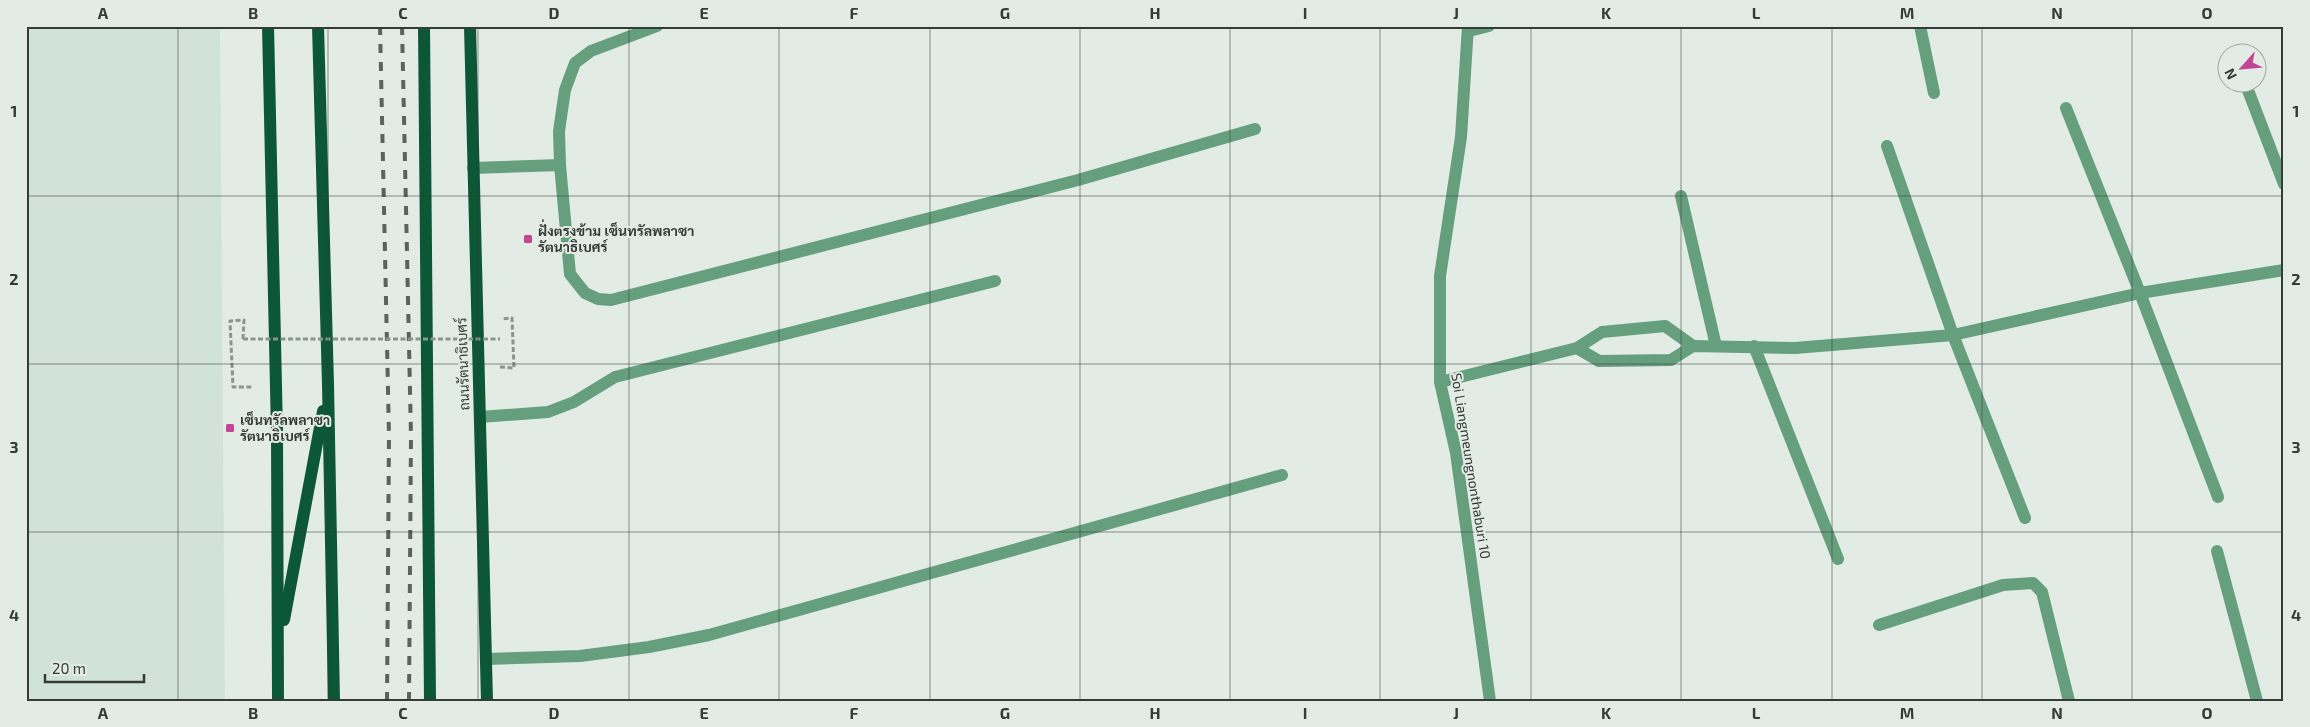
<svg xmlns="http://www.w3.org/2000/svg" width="2310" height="727" font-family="'Exo 2',Sarabun,sans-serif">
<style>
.built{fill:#d1e3d8}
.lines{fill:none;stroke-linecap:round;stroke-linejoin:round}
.path{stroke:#8d948f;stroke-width:3;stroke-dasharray:5 2.5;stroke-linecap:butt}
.minor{stroke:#669f7e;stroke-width:12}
.major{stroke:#0c5736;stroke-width:12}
.rail{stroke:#5d625e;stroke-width:4;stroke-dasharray:9 9;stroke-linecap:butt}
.path-bridge{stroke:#8d948f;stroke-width:3;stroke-dasharray:5 2.5;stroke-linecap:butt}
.grid{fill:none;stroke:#373b38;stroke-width:1;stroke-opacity:0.55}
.poi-dot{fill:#c34593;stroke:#e2ece5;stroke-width:2}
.labels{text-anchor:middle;stroke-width:4;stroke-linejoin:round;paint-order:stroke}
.poi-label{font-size:14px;font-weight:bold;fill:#373b38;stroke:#e2ece5;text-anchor:start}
.street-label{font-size:14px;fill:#373b38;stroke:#e2ece5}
.neatline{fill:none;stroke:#373b38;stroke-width:2}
.grid-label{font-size:16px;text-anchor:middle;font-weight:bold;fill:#373b38}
</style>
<rect width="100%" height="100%" fill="#e2ece5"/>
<path class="built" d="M 26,26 L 220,26 L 225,701 L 26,701 Z"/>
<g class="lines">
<g class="path">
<path d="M 243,339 L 244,320 L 230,321 L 233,387 L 252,387"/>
<path d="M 500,367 L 514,368 L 512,318 L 501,319"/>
</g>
<g class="minor">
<path d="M 1468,26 L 1461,137 L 1440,276 L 1440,382 L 1456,453 L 1490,701"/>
<path d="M 1920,26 L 1934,93"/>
<path d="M 1469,31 L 1489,26"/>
<path d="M 2246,85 L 2284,184"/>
<path d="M 2066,108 L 2140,293 L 2218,497"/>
<path d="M 1887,146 L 1953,335 L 2025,518"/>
<path d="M 560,165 L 570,274 L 585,293 L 598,299 L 611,300 L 1078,180 L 1255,129"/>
<path d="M 473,168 L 560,165 L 559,131 L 565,90 L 575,63 L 591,51 L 657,26"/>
<path d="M 1681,196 L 1716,346"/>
<path d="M 1754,346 L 1838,559"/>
<path d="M 1577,348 L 1599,361 L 1671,360 L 1693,346 L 1795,348 L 1953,335 L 2140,293 L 2284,270"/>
<path d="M 1440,382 L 1577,348 L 1602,332 L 1665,326 L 1693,346"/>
<path d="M 480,417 L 548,412 L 574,402 L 615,377 L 995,281"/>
<path d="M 2217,551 L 2257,701"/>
<path d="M 1879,625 L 2003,585 L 2033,583 L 2042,592 L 2069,701"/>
<path d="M 486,659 L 580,656 L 649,647 L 709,635 L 1282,475"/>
</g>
<g class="major">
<path d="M 268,26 L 277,432 L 278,701"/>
<path d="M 318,26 L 328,384 L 334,701"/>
<path d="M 424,26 L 430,701"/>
<path d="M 470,26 L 487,701"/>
<path d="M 284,620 L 323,411"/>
</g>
<g class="rail">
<path d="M 380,26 L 389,436 L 387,701"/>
<path d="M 402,26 L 411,436 L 409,701"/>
</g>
<path class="path-bridge" d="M 243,339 L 500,339"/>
</g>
<path class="grid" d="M 178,26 L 178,701M 328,26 L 328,701M 478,26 L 478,701M 629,26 L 629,701M 779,26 L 779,701M 930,26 L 930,701M 1080,26 L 1080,701M 1230,26 L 1230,701M 1380,26 L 1380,701M 1531,26 L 1531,701M 1681,26 L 1681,701M 1832,26 L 1832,701M 1982,26 L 1982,701M 2132,26 L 2132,701M 26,196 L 2284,196M 26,364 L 2284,364M 26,532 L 2284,532"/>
<g class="poi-dot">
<rect x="523" y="234" width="10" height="10" rx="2.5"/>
<rect x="225" y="423" width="10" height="10" rx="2.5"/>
</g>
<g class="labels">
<g class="poi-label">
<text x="538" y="236">ฝั่งตรงข้าม เซ็นทรัลพลาซา<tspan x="538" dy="16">รัตนาธิเบศร์</tspan></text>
<text x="240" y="425">เซ็นทรัลพลาซา<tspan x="240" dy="16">รัตนาธิเบศร์</tspan></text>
</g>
<g class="street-label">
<text transform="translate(463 364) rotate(-92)" y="5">ถนนรัตนาธิเบศร์</text>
<text transform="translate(1471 466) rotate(81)" y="5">Soi Liangmeungnonthaburi 10</text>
</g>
</g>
<rect width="2310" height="727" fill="none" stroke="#e2ece5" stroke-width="55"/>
<g transform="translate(2242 68) rotate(243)"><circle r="24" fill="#e2ece5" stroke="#9ea5a0"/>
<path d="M0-4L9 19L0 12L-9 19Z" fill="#c34593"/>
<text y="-8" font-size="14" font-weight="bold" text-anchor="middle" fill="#373b38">N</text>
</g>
<path d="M45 674v8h99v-8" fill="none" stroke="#373b38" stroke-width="2.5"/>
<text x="52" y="674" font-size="15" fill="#373b38" stroke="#e2ece5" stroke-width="4" paint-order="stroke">20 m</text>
<rect x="28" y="28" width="2254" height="672" class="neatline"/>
<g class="grid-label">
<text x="103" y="19">A</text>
<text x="253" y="19">B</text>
<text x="403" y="19">C</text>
<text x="554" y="19">D</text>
<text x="704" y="19">E</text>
<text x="854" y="19">F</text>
<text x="1005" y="19">G</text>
<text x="1155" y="19">H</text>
<text x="1305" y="19">I</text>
<text x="1456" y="19">J</text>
<text x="1606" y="19">K</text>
<text x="1756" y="19">L</text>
<text x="1907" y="19">M</text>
<text x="2057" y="19">N</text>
<text x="2207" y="19">O</text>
<text x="14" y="117">1</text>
<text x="2296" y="117">1</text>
<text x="14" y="285">2</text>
<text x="2296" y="285">2</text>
<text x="14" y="453">3</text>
<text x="2296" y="453">3</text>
<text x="14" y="621">4</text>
<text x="2296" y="621">4</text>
<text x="103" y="719">A</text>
<text x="253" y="719">B</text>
<text x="403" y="719">C</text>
<text x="554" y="719">D</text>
<text x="704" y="719">E</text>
<text x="854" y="719">F</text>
<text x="1005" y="719">G</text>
<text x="1155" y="719">H</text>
<text x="1305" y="719">I</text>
<text x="1456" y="719">J</text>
<text x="1606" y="719">K</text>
<text x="1756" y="719">L</text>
<text x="1907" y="719">M</text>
<text x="2057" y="719">N</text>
<text x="2207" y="719">O</text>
</g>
</svg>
